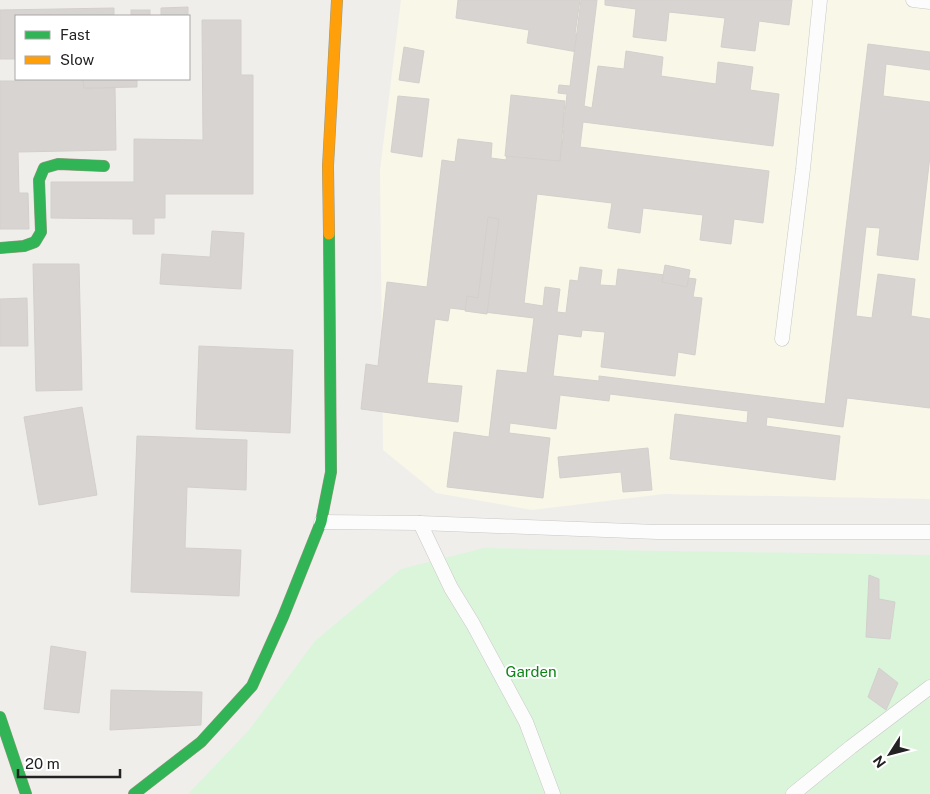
<svg xmlns="http://www.w3.org/2000/svg" width="930" height="794" font-family="'Public Sans',sans-serif">
<style>
.education{fill:#f8f7e8}
.park{fill:#daf5da}
.building{fill:#d7d4d2;stroke:#d3d0cc}
.lines{fill:none;stroke-linecap:round;stroke-linejoin:round}
.lane-casing{stroke:#c9c8c7;stroke-width:15}
.fast-casing{stroke:#999a82;stroke-width:12}
.slow-casing{stroke:#999a82;stroke-width:12}
.lane{stroke:#fdfcfc;stroke-width:14}
.fast{stroke:#30b455;stroke-width:11}
.slow{stroke:#ff9f0a;stroke-width:11}
.labels{text-anchor:middle;stroke-width:4;stroke-linejoin:round;paint-order:stroke}
.park-label{font-size:15px;fill:#0c8416;stroke:#fff}
</style>
<rect width="100%" height="100%" fill="#f0eeeb"/>
<path class="education" d="M 401,0 L 930,0 L 930,499 L 664,494 L 532,510 L 436,493 L 383,450 L 380,170 Z"/>
<path class="park" d="M 484,548 L 930,555 L 930,794 L 188,794 L 249,730 L 315,641 L 401,569 Z"/>
<g class="building">
<path d="M 458,0 L 580,0 L 575,34 L 585,36 L 583,53 L 527,43 L 529,30 L 456,18 Z"/>
<path d="M 581,0 L 597,0 L 584,106 L 592,108 L 598,66 L 624,69 L 626,51 L 663,57 L 661,76 L 716,84 L 718,62 L 753,67 L 750,90 L 779,94 L 773,146 L 583,122 L 580,147 L 769,171 L 763,223 L 734,219 L 731,244 L 700,240 L 703,215 L 643,208 L 640,233 L 608,228 L 612,203 L 537,194 L 524,303 L 543,306 L 545,287 L 560,289 L 557,312 L 566,313 L 570,280 L 578,281 L 580,267 L 602,270 L 600,285 L 616,286 L 618,269 L 696,279 L 693,297 L 702,298 L 695,355 L 678,352 L 675,376 L 601,367 L 605,332 L 582,330 L 581,337 L 558,334 L 553,376 L 599,381 L 599,376 L 825,404 L 868,44 L 930,52 L 930,70 L 886,64 L 883,96 L 930,102 L 930,156 L 918,260 L 877,255 L 880,228 L 866,227 L 856,316 L 872,318 L 878,274 L 915,279 L 911,316 L 930,319 L 930,408 L 847,398 L 843,427 L 767,417 L 766,426 L 840,436 L 835,480 L 670,459 L 675,414 L 747,423 L 748,411 L 610,394 L 609,401 L 560,395 L 556,429 L 510,423 L 509,433 L 550,438 L 543,498 L 447,487 L 454,432 L 489,437 L 497,370 L 527,373 L 534,318 L 450,308 L 448,321 L 435,319 L 427,383 L 462,386 L 458,422 L 361,409 L 366,364 L 378,366 L 387,282 L 427,287 L 442,160 L 455,162 L 458,139 L 492,143 L 491,158 L 506,160 L 509,140 L 562,147 L 564,127 L 555,126 L 556,113 L 565,113 L 567,94 L 558,93 L 559,85 L 570,86 Z"/>
<path d="M 605,0 L 792,0 L 789,25 L 759,21 L 755,51 L 721,47 L 725,18 L 669,12 L 666,41 L 633,37 L 636,9 L 605,5 Z"/>
<path d="M 188,7 L 188,16 L 161,16 L 161,8 Z"/>
<path d="M 114,8 L 114,16 L 16,16 L 16,59 L 0,59 L 0,10 Z"/>
<rect x="131" y="10" width="19" height="6"/>
<path d="M 202,20 L 241,20 L 241,75 L 253,75 L 253,194 L 165,194 L 165,218 L 154,218 L 154,234 L 133,234 L 133,219 L 51,218 L 51,182 L 134,182 L 134,139 L 203,140 Z"/>
<path d="M 404,47 L 424,51 L 419,83 L 399,80 Z"/>
<path d="M 16,79 L 83,79 L 84,88 L 115,88 L 116,150 L 18,152 L 19,193 L 28,193 L 29,229 L 0,229 L 0,81 L 16,81 Z"/>
<path d="M 83,79 L 137,79 L 137,87 L 84,88 Z"/>
<path d="M 511,95 L 565,101 L 560,161 L 505,156 Z"/>
<path d="M 398,96 L 429,99 L 422,157 L 391,152 Z"/>
<path d="M 488,217 L 499,219 L 487,314 L 465,311 L 467,296 L 478,298 Z"/>
<path d="M 212,231 L 244,233 L 241,289 L 160,284 L 162,254 L 210,257 Z"/>
<path d="M 33,264 L 79,264 L 82,390 L 36,391 Z"/>
<path d="M 665,265 L 690,270 L 687,287 L 662,282 Z"/>
<path d="M 27,298 L 28,346 L 0,346 L 0,299 Z"/>
<path d="M 199,346 L 293,350 L 290,433 L 196,429 Z"/>
<path d="M 82,407 L 97,495 L 39,505 L 24,417 Z"/>
<path d="M 137,436 L 247,440 L 246,490 L 187,487 L 185,548 L 241,550 L 239,596 L 131,592 Z"/>
<path d="M 648,448 L 652,490 L 623,492 L 621,472 L 560,478 L 558,457 Z"/>
<path d="M 869,575 L 879,579 L 879,599 L 895,602 L 890,639 L 866,637 Z"/>
<path d="M 51,646 L 86,652 L 79,713 L 44,709 Z"/>
<path d="M 879,668 L 898,683 L 886,710 L 868,697 Z"/>
<path d="M 111,690 L 202,692 L 201,725 L 110,730 Z"/>
</g>
<g class="lines">
<defs>
<g id="lane">
<path d="M 913,0 L 930,2"/>
<path d="M 782,339 L 803,169 L 820,0"/>
<path d="M 321,522 L 420,523 L 657,532 L 930,532"/>
<path d="M 420,523 L 451,588 L 473,624 L 526,722 L 553,794"/>
<path d="M 793,794 L 851,747 L 930,687"/>
</g>
<g id="fast">
<path d="M 0,248 L 24,246 L 35,242 L 41,232 L 39,180 L 44,168 L 58,164 L 104,166"/>
<path d="M 0,717 L 26,794"/>
<path d="M 134,794 L 201,742 L 252,686 L 283,617 L 321,522 L 331,472 L 329,234"/>
</g>
<path id="slow" d="M 329,234 L 328,166 L 337,0"/>
</defs>
<use href="#lane" class="lane-casing"/>
<use href="#fast" class="fast-casing"/>
<use href="#slow" class="slow-casing"/>
<use href="#lane" class="lane"/>
<use href="#fast" class="fast"/>
<use href="#slow" class="slow"/>
</g>
<g class="labels">
<g class="park-label">
<text x="531" y="677">Garden</text>
</g>
</g>
<rect x="15" y="15" width="175" height="65" fill="#ffffff" stroke="#a7a7a7"/>
<rect x="25" y="31" width="25" height="8" fill="#30b455" stroke="#a7a7a7"/>
<text x="60" y="40" font-size="15" fill="#222222">Fast</text>
<rect x="25" y="56" width="25" height="8" fill="#ff9f0a" stroke="#a7a7a7"/>
<text x="60" y="65" font-size="15" fill="#222222">Slow</text>
<g transform="translate(890 754) rotate(234)" stroke="#ffffff" stroke-width="4" paint-order="stroke">
<path d="M0-4L9 19L0 12L-9 19Z" fill="#222222"/>
<text y="-8" font-size="14" font-weight="bold" text-anchor="middle" fill="#222222">N</text>
</g>
<path d="M18 769v8h102v-8" fill="none" stroke="#222222" stroke-width="2.5"/>
<text x="25" y="769" font-size="15" fill="#222222" stroke="#ffffff" stroke-width="4" paint-order="stroke">20 m</text>
</svg>
